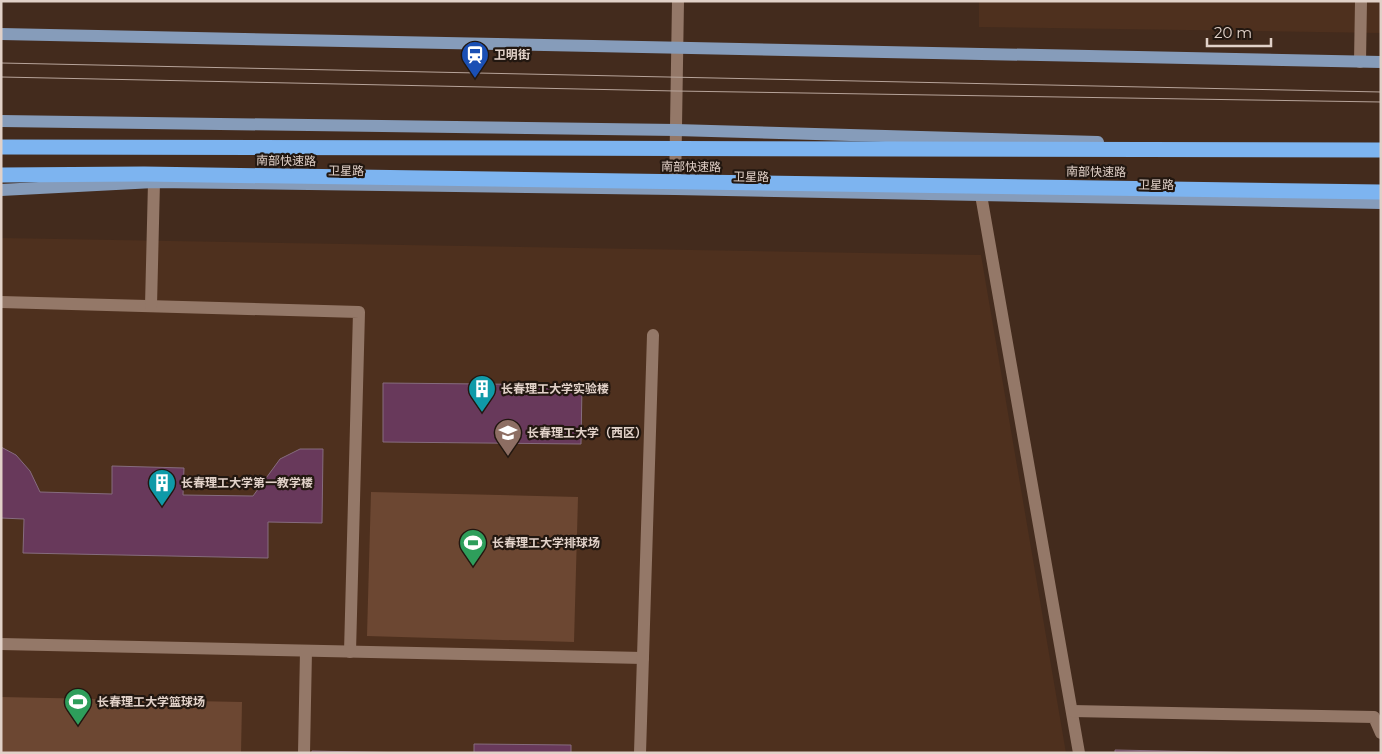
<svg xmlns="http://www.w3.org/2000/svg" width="1382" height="754" font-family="Montserrat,'Noto Sans SC',sans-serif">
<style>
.built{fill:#4e301e}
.green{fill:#6c4732}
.building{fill:#68395b;stroke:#866c7e}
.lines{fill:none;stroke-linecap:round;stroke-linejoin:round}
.minor{stroke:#947868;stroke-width:12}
.major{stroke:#869cba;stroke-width:12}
.highway{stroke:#7db4f0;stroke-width:15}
.tram{stroke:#b7a49a;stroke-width:1}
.labels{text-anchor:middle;stroke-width:4.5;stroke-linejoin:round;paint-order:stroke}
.poi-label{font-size:12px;font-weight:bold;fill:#e1d1c8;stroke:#221710;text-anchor:start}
.street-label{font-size:12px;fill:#e1d1c8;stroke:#221710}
</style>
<rect width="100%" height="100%" fill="#432b1d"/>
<g class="built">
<path d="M 979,1 L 1381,1 L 1381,33 L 979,27 Z"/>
<path d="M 1,238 L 981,255 L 1066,753 L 1,753 Z"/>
</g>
<g class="green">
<path d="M 371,492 L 578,497 L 574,642 L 367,636 Z"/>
<path d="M 1,697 L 242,702 L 241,753 L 1,753 Z"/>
</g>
<g class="building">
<path d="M 383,383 L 582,385 L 581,444 L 383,442 Z"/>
<path d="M 1,447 L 16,455 L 30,471 L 40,492 L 112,494 L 112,466 L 184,468 L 183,495 L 253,496 L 280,459 L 300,449 L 323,449 L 322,523 L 268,522 L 268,558 L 23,553 L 24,519 L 1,518 Z"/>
<path d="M 474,744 L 571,745 L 571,753 L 474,753 Z"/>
<path d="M 1115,750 L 1264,753 L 1115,753 Z"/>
<path d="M 312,751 L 414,753 L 312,753 Z"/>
</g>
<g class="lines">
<g class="minor">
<path d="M 1360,62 L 1361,1"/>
<path d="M 675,189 L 678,1"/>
<path d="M 981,195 L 1079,753"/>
<path d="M 1,302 L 359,312 L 350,652"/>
<path d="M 151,306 L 154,182"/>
<path d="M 1,644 L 643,658"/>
<path d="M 1072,711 L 1374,717 L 1381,733"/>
<path d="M 304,753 L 306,651"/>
<path d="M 640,753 L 653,335"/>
</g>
<g class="major">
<path d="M 1,34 L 1381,62"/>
<path d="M 1,121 L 676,130 L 1098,142"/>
<path d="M 1,190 L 154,182 L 675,189 L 1381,203"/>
</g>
<g class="highway">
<path d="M 1,147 L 1381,150"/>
<path d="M 1,175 L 144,174 L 1381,192"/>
</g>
<g class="tram">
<path d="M 1,63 L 1381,92"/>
<path d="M 1,77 L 676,91 L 1381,102"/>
</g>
</g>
<defs>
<symbol id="station-pin" viewBox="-11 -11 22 30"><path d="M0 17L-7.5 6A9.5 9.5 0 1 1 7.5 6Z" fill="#1a4fb4" stroke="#221710"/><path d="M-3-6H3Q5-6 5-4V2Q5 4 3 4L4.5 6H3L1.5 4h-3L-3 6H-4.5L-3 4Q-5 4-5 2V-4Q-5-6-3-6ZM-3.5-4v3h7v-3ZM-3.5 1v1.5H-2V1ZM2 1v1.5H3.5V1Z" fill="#fff"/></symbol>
<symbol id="building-pin" viewBox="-11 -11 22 30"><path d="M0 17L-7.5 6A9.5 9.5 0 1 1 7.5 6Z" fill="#0f9aa8" stroke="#221710"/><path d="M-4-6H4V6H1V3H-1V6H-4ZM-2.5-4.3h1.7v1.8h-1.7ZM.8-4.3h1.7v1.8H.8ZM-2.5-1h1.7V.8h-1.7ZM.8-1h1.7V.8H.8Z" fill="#fff"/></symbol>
<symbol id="university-pin" viewBox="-11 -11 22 30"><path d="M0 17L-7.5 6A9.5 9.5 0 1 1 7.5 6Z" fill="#8d6e63" stroke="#221710"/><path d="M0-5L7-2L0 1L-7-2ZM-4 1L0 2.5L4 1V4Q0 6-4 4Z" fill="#fff"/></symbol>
<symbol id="stadium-pin" viewBox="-11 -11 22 30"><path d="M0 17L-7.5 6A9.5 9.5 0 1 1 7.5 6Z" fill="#2e9e5b" stroke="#221710"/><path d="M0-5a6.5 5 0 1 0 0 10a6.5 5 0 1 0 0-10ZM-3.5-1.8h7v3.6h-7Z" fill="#fff"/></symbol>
</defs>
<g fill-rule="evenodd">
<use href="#station-pin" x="459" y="39" width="32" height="43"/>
<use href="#building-pin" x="466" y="373" width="32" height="43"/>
<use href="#university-pin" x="492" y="417" width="32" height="43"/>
<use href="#building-pin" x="146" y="467" width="32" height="43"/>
<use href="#stadium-pin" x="457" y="527" width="32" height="43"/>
<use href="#stadium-pin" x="62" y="686" width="32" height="43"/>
</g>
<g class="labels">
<g class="poi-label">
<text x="494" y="59">卫明街</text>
<text x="501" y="393">长春理工大学实验楼</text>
<text x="527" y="437">长春理工大学（西区）</text>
<text x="181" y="487">长春理工大学第一教学楼</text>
<text x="492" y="547">长春理工大学排球场</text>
<text x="97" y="706">长春理工大学篮球场</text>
</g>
<g class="street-label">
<text transform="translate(286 161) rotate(1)" y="4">南部快速路</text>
<text transform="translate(691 167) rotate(1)" y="4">南部快速路</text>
<text transform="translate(346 171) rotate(1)" y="4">卫星路</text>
<text transform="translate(1096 172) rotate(1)" y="4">南部快速路</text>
<text transform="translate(751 177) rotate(1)" y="4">卫星路</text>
<text transform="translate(1156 185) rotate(1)" y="4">卫星路</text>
</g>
</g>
<rect width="1382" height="754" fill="none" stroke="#e1d1c8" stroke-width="5"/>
<path d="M1207 38v8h64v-8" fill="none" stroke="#e1d1c8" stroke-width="2.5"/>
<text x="1214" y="38" font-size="15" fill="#e1d1c8" stroke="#221710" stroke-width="4" paint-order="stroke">20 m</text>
</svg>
